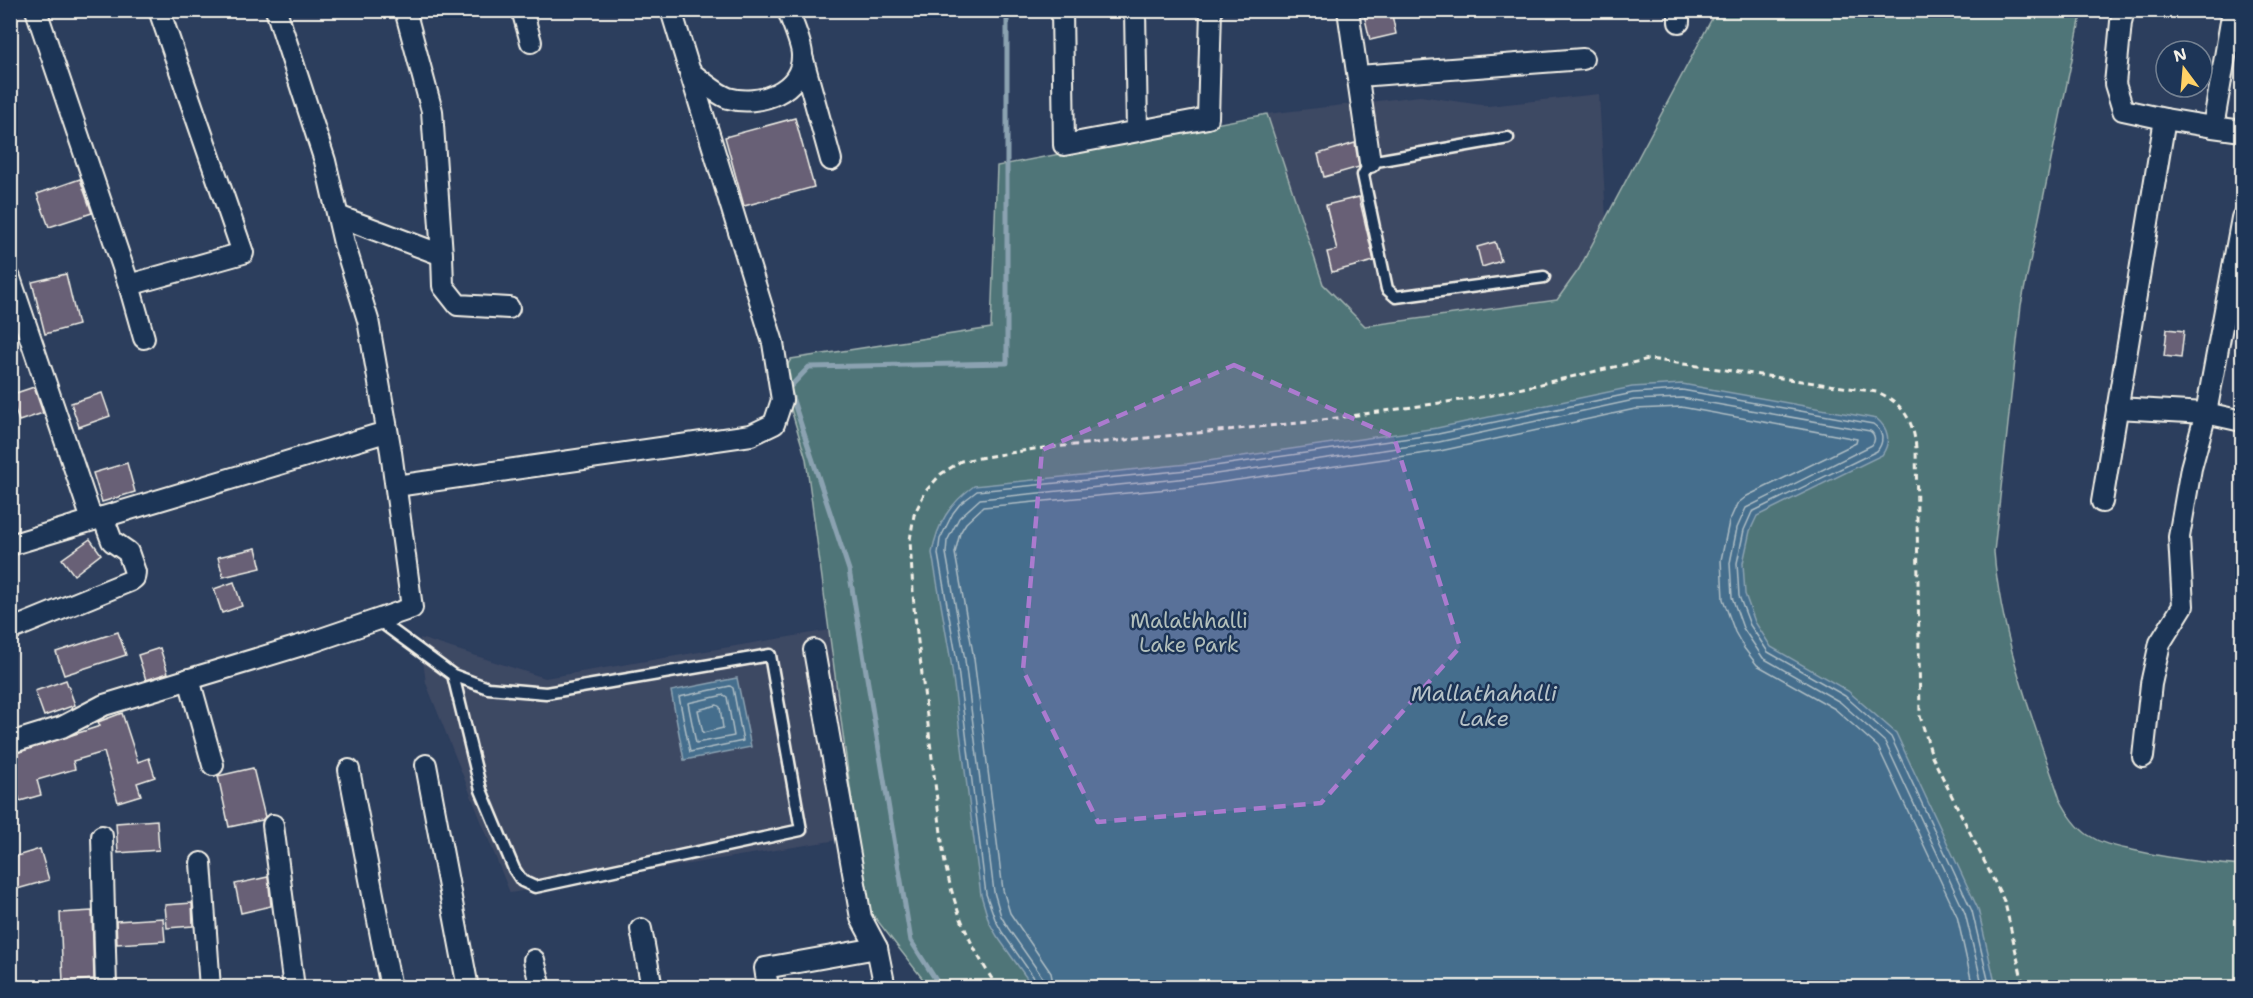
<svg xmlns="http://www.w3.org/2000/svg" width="2253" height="998" font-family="'Shantell Sans',sans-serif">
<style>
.built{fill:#3e4864}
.green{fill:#4f7578;stroke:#a2b3b0;stroke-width:1.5}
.water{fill:#456e8d;stroke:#8ba2b1;stroke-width:1.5}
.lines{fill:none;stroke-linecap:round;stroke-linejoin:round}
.shore{stroke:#aebdc4;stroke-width:1.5}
.stream{stroke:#8ba2b1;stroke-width:5}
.building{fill:#676176;stroke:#f4f1e8;stroke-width:1.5}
.lane-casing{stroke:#f4f1e8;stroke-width:15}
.street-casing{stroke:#f4f1e8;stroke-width:24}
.path{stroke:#f4f1e8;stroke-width:3;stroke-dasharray:6 4.5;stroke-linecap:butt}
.lane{stroke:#1d3557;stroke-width:10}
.street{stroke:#1d3557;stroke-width:20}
.marked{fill:#ab7bcf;fill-opacity:0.2;stroke:#ab7bcf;stroke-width:4.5;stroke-dasharray:12 8;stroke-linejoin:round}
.labels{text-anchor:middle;stroke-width:5;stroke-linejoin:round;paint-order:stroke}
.park-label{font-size:21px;fill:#b2bfbb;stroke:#1d3557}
.water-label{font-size:22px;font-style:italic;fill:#b7c3c8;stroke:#1d3557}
</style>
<rect width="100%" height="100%" fill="#2c3e5d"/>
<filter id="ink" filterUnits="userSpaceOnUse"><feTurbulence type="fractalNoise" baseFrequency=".0167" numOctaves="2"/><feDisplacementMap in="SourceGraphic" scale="12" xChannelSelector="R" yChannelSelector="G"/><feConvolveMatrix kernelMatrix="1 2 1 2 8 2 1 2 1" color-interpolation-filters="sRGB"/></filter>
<g filter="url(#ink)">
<g class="built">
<path d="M 1599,94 L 1606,219 L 1579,269 L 1557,300 L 1365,326 L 1323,284 L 1267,114 L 1420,96 L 1488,106 Z"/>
<path d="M 830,630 L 856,837 L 510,893 L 426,683 L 420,638 L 545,678 Z"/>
</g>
<path class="green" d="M 1716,11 L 2082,11 L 2021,305 L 1994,552 C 2001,637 2032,718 2060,799 C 2067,813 2075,826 2088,835 C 2103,845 2119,847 2137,851 C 2172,859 2206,863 2242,866 L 2242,963 L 2237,987 L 929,987 L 866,906 L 806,459 L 781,376 L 791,359 L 991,328 L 997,166 L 1267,114 L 1323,284 L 1365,326 L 1557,300 L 1579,269 Z"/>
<g class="water">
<path d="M 1682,384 L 1877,419 C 1889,429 1891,442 1882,455 L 1757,516 L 1750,531 L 1743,563 L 1745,594 L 1755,622 L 1771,647 L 1848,691 L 1896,733 L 1978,909 L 1996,987 L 1033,987 L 997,936 L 989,922 L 981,895 L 951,662 L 932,553 C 937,524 950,503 974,486 L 1187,464 L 1437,428 L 1632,387 Z"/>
<path d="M 737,678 L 751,747 L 684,760 L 671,691 Z"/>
</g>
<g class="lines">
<g class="shore">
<path d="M 730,686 L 733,688 L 743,741 L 690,752 L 679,697 Z"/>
<path d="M 724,695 L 727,697 L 734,736 L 696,743 L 688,703 Z"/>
<path d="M 717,705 L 720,707 L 723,728 L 703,733 L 698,710 Z"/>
<path d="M 1038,988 L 1037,982 L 1002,932 L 995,919 L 986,894 L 957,661 L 938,554 L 940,539 L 953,513 L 960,504 L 977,491 L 1187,470 L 1438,434 L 1633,393 L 1682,390 L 1873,424 C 1883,431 1885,441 1877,451 L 1752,512 L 1744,530 L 1737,563 L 1739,596 L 1750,625 L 1768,652 L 1845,696 L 1891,737 L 1972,911 L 1990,988"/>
<path d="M 1045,988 L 1043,978 L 1008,928 L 1001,916 L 994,892 L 965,660 L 946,553 L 947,541 L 959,518 L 980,499 L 1188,478 L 1439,442 L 1634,400 L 1682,398 L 1870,431 C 1875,434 1876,441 1872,445 L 1746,508 L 1737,528 L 1730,563 L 1732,597 L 1743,628 L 1763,658 L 1840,702 L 1885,742 L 1965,913 L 1983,988"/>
<path d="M 1054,988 L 1051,973 L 1010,913 L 1003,890 L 974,659 L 955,553 L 960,533 L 966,523 L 983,507 L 1189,487 L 1440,451 L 1635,409 L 1681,407 L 1857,439 L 1856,443 L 1747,496 L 1737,504 L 1729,522 L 1721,560 L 1723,599 L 1735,632 L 1744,648 L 1757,665 L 1835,709 L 1878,747 L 1957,916 L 1973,988"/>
</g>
<path class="stream" d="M 941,988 L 911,941 L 849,570 L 789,388 L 809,367 L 1007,363 L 1007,10"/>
</g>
<g class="building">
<path d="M 1363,10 L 1391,10 L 1396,34 L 1370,40 Z"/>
<path d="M 795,118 L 814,187 L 744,206 L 725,137 Z"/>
<path d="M 1355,143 L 1359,167 L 1324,177 L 1318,154 Z"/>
<path d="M 80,179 L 92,213 L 49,227 L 37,194 Z"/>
<path d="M 1359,197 L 1374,261 L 1332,272 L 1327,252 L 1337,250 L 1326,205 Z"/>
<path d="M 1495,242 L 1501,261 L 1482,267 L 1477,247 Z"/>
<path d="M 66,274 L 78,325 L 45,334 L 32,282 Z"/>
<path d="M 2167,329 L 2184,331 L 2181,358 L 2164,356 Z"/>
<path d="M 34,387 L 43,413 L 19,421 L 10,395 Z"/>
<path d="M 102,393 L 110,416 L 79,427 L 71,403 Z"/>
<path d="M 127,463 L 135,492 L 102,502 L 93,473 Z"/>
<path d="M 90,539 L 101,554 L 74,575 L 62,559 Z"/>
<path d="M 256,548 L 261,568 L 223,577 L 218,557 Z"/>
<path d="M 234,582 L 242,606 L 222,613 L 214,589 Z"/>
<path d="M 118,632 L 126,655 L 64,675 L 56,652 Z"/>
<path d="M 160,648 L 168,673 L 146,680 L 138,655 Z"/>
<path d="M 66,680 L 75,705 L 44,716 L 35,691 Z"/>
<path d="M 122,713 L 138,762 L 149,758 L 155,777 L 137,783 L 141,795 L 118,802 L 104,752 L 73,761 L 75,769 L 37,780 L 41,795 L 20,801 L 10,769 L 10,755 L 100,726 L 98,722 Z"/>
<path d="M 253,768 L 265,817 L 262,820 L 229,827 L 218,776 Z"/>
<path d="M 157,820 L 159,850 L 118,853 L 116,823 Z"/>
<path d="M 40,849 L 49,880 L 10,891 L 10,858 Z"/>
<path d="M 268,877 L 271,906 L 241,913 L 235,884 Z"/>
<path d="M 192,903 L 193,926 L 167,928 L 165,905 Z"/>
<path d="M 92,911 L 94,979 L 63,982 L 60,913 Z"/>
<path d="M 163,918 L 165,941 L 117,944 L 116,921 Z"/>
</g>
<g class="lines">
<defs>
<g id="lane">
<path d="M 1508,138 L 1370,162 L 1363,175 L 1387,289 L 1396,297 L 1544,277"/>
<path d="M 378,620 L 453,675 L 488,688 L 546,693 L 770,655 L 801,830 L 535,887 L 522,881 L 514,869 L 481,790 L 453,675"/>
</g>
<g id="street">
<path d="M 36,10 L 129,285 L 243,253 L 159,10"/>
<path d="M 522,10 L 531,42"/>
<path d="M 1062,10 L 1064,145 L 1208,118 L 1211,10"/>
<path d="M 1135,10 L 1137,131"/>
<path d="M 1348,10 L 1370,162"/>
<path d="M 2124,10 L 2121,22 L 2115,84 L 2123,110 L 2165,119"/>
<path d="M 2233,10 L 2213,127 L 2242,131"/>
<path d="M 1679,22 L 1679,10"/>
<path d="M 802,56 L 831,160"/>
<path d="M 690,72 C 701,80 715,93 728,98 C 758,107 803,92 802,55 C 802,44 792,23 788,10"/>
<path d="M 1359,76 L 1583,59"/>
<path d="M 338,216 L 442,255 L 432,111 L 405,10"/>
<path d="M 442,255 L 443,286 L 458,305 L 509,308"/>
<path d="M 10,278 L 92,520"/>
<path d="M 129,285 L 144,338"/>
<path d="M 2117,408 L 2206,413 L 2242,421"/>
<path d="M 396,486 L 751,435 L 774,424 L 782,400 L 773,343 L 671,10"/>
<path d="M 2102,502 L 2165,119 L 2213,127"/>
<path d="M 10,545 L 386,432"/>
<path d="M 10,630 L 130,581 L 134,578 L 135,572 L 128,552 L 112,541 L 103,517"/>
<path d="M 814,650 L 861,918 L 877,948"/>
<path d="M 189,679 L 213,765"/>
<path d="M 10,743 L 62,727 L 104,705 L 312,642 L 412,608 L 391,452 L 368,320 L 344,243 L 325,161 L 276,10"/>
<path d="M 2143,757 L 2151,684 L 2160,643 L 2183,606 L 2179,537 L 2191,468 L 2206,413 L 2242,218"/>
<path d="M 426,765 L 468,988"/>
<path d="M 349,770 L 391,988"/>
<path d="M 273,825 L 294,988"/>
<path d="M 102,836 L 106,988"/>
<path d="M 201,863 L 210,988"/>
<path d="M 641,929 L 652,988"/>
<path d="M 534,960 L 541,988"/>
<path d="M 768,988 L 765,968 L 877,948 L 885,988"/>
</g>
</defs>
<use href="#lane" class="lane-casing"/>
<use href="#street" class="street-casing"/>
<path class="path" d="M 998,988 C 969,945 954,909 944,858 L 914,608 L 910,540 L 914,515 L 925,492 L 941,474 L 961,461 L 1034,449 L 1309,422 L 1488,396 L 1649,359 L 1877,392 C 1902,402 1914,421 1916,448 L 1920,716 L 1932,756 L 2005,903 L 2024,988"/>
<use href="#lane" class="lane"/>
<use href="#street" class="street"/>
</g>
</g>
<path class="marked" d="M 1234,365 L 1394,437 L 1460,647 L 1321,803 L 1098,822 L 1023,670 L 1042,450 Z"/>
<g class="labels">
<g class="park-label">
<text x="1189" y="628">Malathhalli<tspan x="1189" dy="24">Lake Park</tspan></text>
</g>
<g class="water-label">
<text x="1484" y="701">Mallathahalli<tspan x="1484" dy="25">Lake</tspan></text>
</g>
</g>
<rect width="2253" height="998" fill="none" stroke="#1d3557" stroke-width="36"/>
<rect x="18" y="18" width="2217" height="962" fill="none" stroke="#f4f1e8" stroke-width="2" filter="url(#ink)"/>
<g transform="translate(2184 69) rotate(344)"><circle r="28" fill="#1d3557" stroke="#738091" stroke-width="1.5"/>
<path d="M0-4.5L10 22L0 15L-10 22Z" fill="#ffd166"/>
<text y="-9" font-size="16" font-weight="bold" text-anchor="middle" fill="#f4f1e8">N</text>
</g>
</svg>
